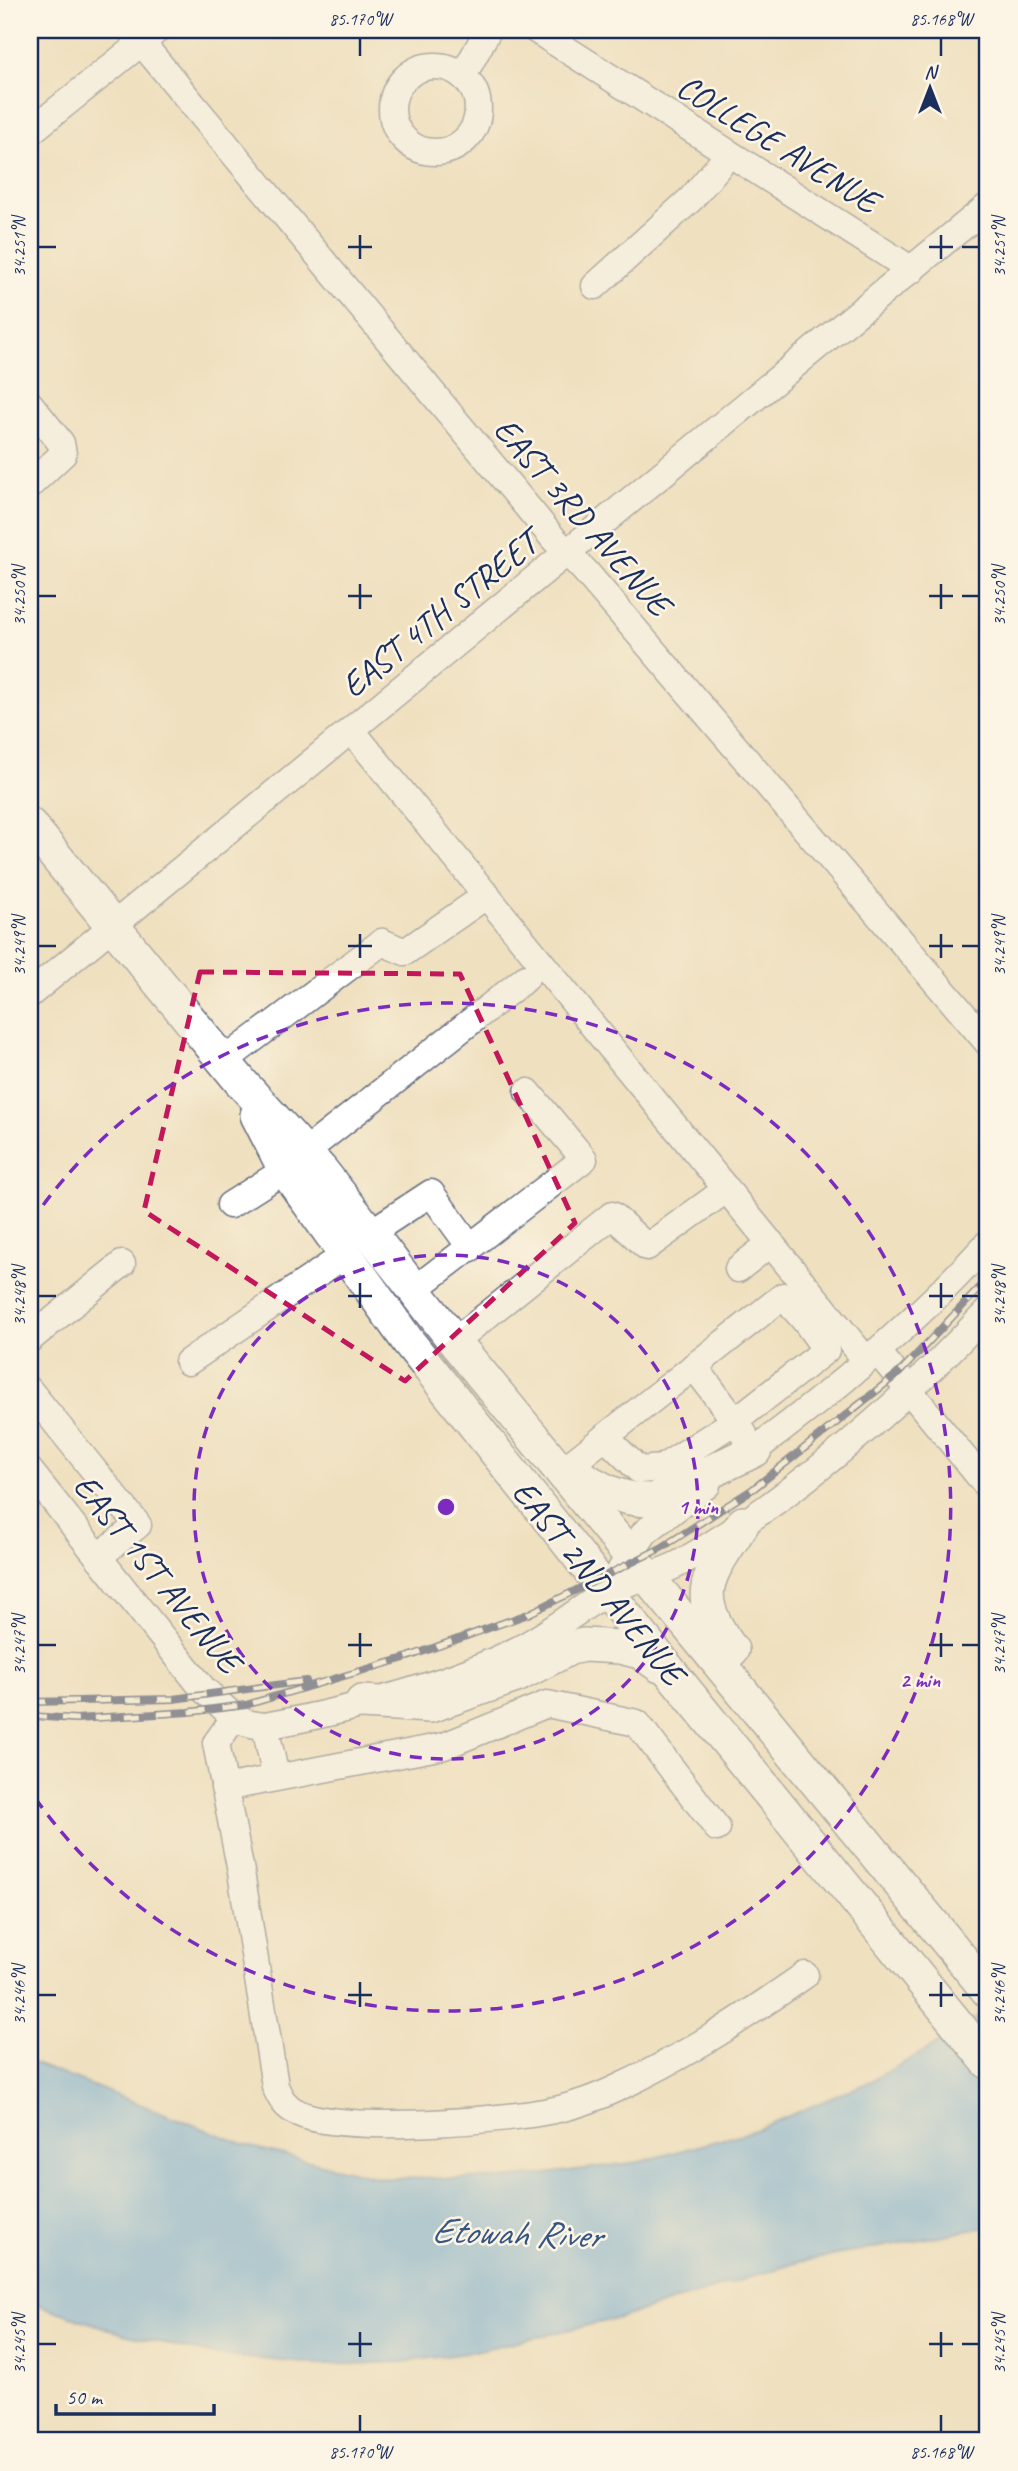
<svg xmlns="http://www.w3.org/2000/svg" width="1018" height="2471" font-family="Caveat,sans-serif">
<style>
.water{fill:#6daee1;stroke:#446ea0;stroke-width:2}
.lines{fill:none;stroke-linecap:round;stroke-linejoin:round}
.minor-casing{stroke:#656d80;stroke-width:29}
.major-casing{stroke:#656d80;stroke-width:36}
.minor{stroke:#fff;stroke-width:26}
.major{stroke:#fff;stroke-width:33}
.rail-casing{stroke:#1b2f5e;stroke-width:8}
.rail{stroke:#fcf5e5;stroke-width:5;stroke-dasharray:16;stroke-linecap:butt}
.marked{fill:none;stroke:#c2185b;stroke-width:5;stroke-dasharray:14 9;stroke-linejoin:round}
.ticks{fill:none;stroke:#1b2f5e;stroke-width:2.5}
.ring{fill:none;stroke:#7b2cbf;stroke-width:3.5;stroke-dasharray:12 9}
.labels{text-anchor:middle;stroke-width:5;stroke-linejoin:round;paint-order:stroke}
.street-label{font-size:35px;fill:#1b2f5e;stroke:#fcf5e5}
.water-label{font-size:37px;font-style:italic;fill:#345585;stroke:#fcf5e5}
.centre{fill:#7b2cbf;stroke:#fcf5e5;stroke-width:3.5}
.ring-label{font-size:21px;text-anchor:middle;font-weight:bold;fill:#7b2cbf;stroke:#fcf5e5;stroke-width:5;stroke-linejoin:round;paint-order:stroke}
.neatline{fill:none;stroke:#1b2f5e;stroke-width:2.5}
.ticks-label{font-size:18px;text-anchor:middle;fill:#1b2f5e}
</style>
<rect width="100%" height="100%" fill="#fcf5e5"/>
<filter id="ink" filterUnits="userSpaceOnUse"><feTurbulence type="fractalNoise" baseFrequency=".0143" numOctaves="2"/><feDisplacementMap in="SourceGraphic" scale="14" xChannelSelector="R" yChannelSelector="G"/><feConvolveMatrix kernelMatrix="1 2 1 2 8 2 1 2 1" color-interpolation-filters="sRGB"/></filter>
<filter id="wash" filterUnits="userSpaceOnUse"><feTurbulence type="fractalNoise" baseFrequency=".00686" numOctaves="4" result="noise"/><feDisplacementMap in="SourceGraphic" scale="28" xChannelSelector="R" yChannelSelector="G"/><feGaussianBlur stdDeviation="1.57" result="paint"/><feColorMatrix in="noise" values="0 0 0 0 0 0 0 0 0 0 0 0 0 0 0 0 0 1.4 0 .05"/><feComposite in="paint" operator="in"/></filter>
<g filter="url(#wash)">
<rect width="100%" height="100%" fill="#efe0bf"/>
<path class="water" d="M 988,2010 L 988,2227 L 799,2262 L 620,2318 L 466,2353 L 403,2362 L 325,2365 L 215,2355 L 123,2334 L 30,2302 L 30,2062 L 251,2147 L 380,2178 L 506,2179 L 639,2162 L 753,2131 L 869,2082 L 937,2044 Z"/>
</g>
<g filter="url(#ink)">
<g class="lines">
<defs>
<g id="minor">
<path d="M 131,30 L 553,538 L 585,571 L 988,1043"/>
<path d="M 536,30 L 912,270"/>
<circle cx="435" cy="109" r="43"/>
<path d="M 463,76 L 488,30"/>
<path d="M 30,132 L 157,30"/>
<path d="M 595,286 L 691,199 L 729,154"/>
<path d="M 30,404 L 61,443 L 63,454 L 30,485"/>
<path d="M 352,731 L 866,1360"/>
<path d="M 30,994 L 988,206"/>
<path d="M 224,1061 L 382,942 L 405,952 L 487,895"/>
<path d="M 305,1152 L 526,978"/>
<path d="M 230,1205 L 285,1170"/>
<path d="M 370,1233 L 431,1193 L 471,1248"/>
<path d="M 738,1269 L 771,1243"/>
<path d="M 414,1290 L 584,1159 L 528,1092"/>
<path d="M 30,1339 L 122,1264"/>
<path d="M 455,1341 L 612,1215 L 647,1247 L 727,1189"/>
<path d="M 877,1351 L 988,1487"/>
<path d="M 188,1362 L 345,1255"/>
<path d="M 30,1391 L 138,1525 L 98,1557"/>
<path d="M 744,1434 L 735,1421 L 826,1350 L 805,1321"/>
<path d="M 605,1437 L 639,1470 L 662,1468 L 735,1421 L 694,1366"/>
<path d="M 741,1460 C 829,1396 914,1324 988,1243"/>
<path d="M 567,1467 L 783,1296 L 805,1321 L 823,1307"/>
<path d="M 30,1471 L 204,1690 C 227,1708 232,1724 265,1726 C 345,1711 446,1686 519,1649 C 551,1633 577,1610 608,1592 C 631,1579 659,1575 682,1562 C 797,1496 898,1407 988,1311"/>
<path d="M 621,1569 L 645,1532 L 707,1485"/>
<path d="M 234,1718 L 216,1743 L 241,1872 L 275,2086 C 280,2098 285,2107 298,2113 C 343,2134 512,2121 563,2108 C 579,2104 598,2097 613,2090 C 682,2059 743,2018 805,1975"/>
<path d="M 265,1726 L 276,1777"/>
<path d="M 224,1788 L 444,1746 L 547,1704 L 637,1723 L 717,1828"/>
</g>
<g id="major">
<path d="M 30,825 L 241,1082 L 321,1170 L 458,1346 L 988,1991"/>
<path d="M 257,1115 L 285,1170 L 407,1340 L 677,1680 L 988,2062"/>
<path d="M 571,1470 C 598,1488 620,1501 653,1500 L 755,1450"/>
<path d="M 732,1650 C 689,1593 708,1577 743,1523"/>
<path d="M 362,1702 L 430,1706 L 516,1676 L 570,1648 L 584,1645 L 620,1647 L 640,1652 L 660,1666"/>
</g>
</defs>
<use href="#minor" class="minor-casing"/>
<use href="#major" class="major-casing"/>
<use href="#minor" class="minor"/>
<use href="#major" class="major"/>
<defs>
<g id="rail">
<path d="M 30,1702 L 173,1699 L 306,1681"/>
<path d="M 30,1716 L 76,1719 L 189,1712 L 246,1705 L 408,1657 L 528,1614 L 661,1548 L 753,1489 L 900,1372 L 988,1279"/>
</g>
</defs>
<use href="#rail" class="rail-casing"/>
<use href="#rail" class="rail"/>
</g>
</g>
<path d="M0 0H1018V2471H0ZM 200,972 L 460,974 L 575,1223 L 405,1381 L 144,1211 Z" fill="#efe0bf" fill-opacity=".55" fill-rule="evenodd"/>
<path class="marked" d="M 200,972 L 460,974 L 575,1223 L 405,1381 L 144,1211 Z"/>
<path class="ticks" d="M 360,38 L 360,56M 941,38 L 941,56M 360,235 L 360,259M 941,235 L 941,259M 38,247 L 56,247M 348,247 L 372,247M 929,247 L 953,247M 962,247 L 979,247M 360,584 L 360,609M 941,584 L 941,609M 38,596 L 56,596M 348,596 L 372,596M 929,596 L 953,596M 962,596 L 979,596M 360,934 L 360,958M 941,934 L 941,958M 38,946 L 56,946M 348,946 L 372,946M 929,946 L 953,946M 962,946 L 979,946M 360,1283 L 360,1308M 941,1283 L 941,1308M 38,1296 L 56,1296M 348,1296 L 372,1296M 929,1296 L 953,1296M 962,1296 L 979,1296M 360,1633 L 360,1657M 941,1633 L 941,1657M 38,1645 L 56,1645M 348,1645 L 372,1645M 929,1645 L 953,1645M 962,1645 L 979,1645M 360,1982 L 360,2007M 941,1982 L 941,2007M 38,1995 L 56,1995M 348,1995 L 372,1995M 929,1995 L 953,1995M 962,1995 L 979,1995M 360,2332 L 360,2357M 941,2332 L 941,2357M 38,2344 L 56,2344M 348,2344 L 372,2344M 929,2344 L 953,2344M 962,2344 L 979,2344M 360,2415 L 360,2432M 941,2415 L 941,2432"/>
<g class="ring">
<circle cx="446" cy="1507" r="252"/>
<path d="M31 1222A504 504 0 1 1 31 1792"/>
</g>
<g class="labels">
<g class="street-label">
<text transform="translate(778 143) rotate(32)" y="12">COLLEGE AVENUE</text>
<text transform="translate(583 516) rotate(49)" y="12">EAST 3RD AVENUE</text>
<text transform="translate(439 614) rotate(-39)" y="12">EAST 4TH STREET</text>
<text transform="translate(158 1573) rotate(51)" y="12">EAST 1ST AVENUE</text>
<text transform="translate(599 1582) rotate(51)" y="12">EAST 2ND AVENUE</text>
</g>
<g class="water-label">
<text transform="translate(516 2232) rotate(2)" y="13">Etowah River</text>
</g>
</g>
<circle cx="446" cy="1507" r="10" class="centre"/>
<g class="ring-label">
<text x="698" y="1514">1 min</text>
<text x="920" y="1687">2 min</text>
</g>
<rect width="1018" height="2471" fill="none" stroke="#fcf5e5" stroke-width="77"/>
<g transform="translate(930 88)" stroke="#fcf5e5" stroke-width="5" paint-order="stroke">
<path d="M0-5L12 26L0 18L-12 26Z" fill="#1b2f5e"/>
<text y="-10" font-size="19" font-weight="bold" text-anchor="middle" fill="#1b2f5e">N</text>
</g>
<path d="M56 2404v10h158v-10" fill="none" stroke="#1b2f5e" stroke-width="3.5"/>
<text x="66" y="2404" font-size="21" fill="#1b2f5e" stroke="#fcf5e5" stroke-width="5" paint-order="stroke">50 m</text>
<rect x="38" y="38" width="941" height="2394" class="neatline"/>
<g class="ticks-label">
<text x="360" y="25">85.170°W</text>
<text x="941" y="25">85.168°W</text>
<text transform="translate(19 247) rotate(-90)" y="6">34.251°N</text>
<text transform="translate(999 247) rotate(-90)" y="6">34.251°N</text>
<text transform="translate(19 596) rotate(-90)" y="6">34.250°N</text>
<text transform="translate(999 596) rotate(-90)" y="6">34.250°N</text>
<text transform="translate(19 946) rotate(-90)" y="6">34.249°N</text>
<text transform="translate(999 946) rotate(-90)" y="6">34.249°N</text>
<text transform="translate(19 1296) rotate(-90)" y="6">34.248°N</text>
<text transform="translate(999 1296) rotate(-90)" y="6">34.248°N</text>
<text transform="translate(19 1645) rotate(-90)" y="6">34.247°N</text>
<text transform="translate(999 1645) rotate(-90)" y="6">34.247°N</text>
<text transform="translate(19 1995) rotate(-90)" y="6">34.246°N</text>
<text transform="translate(999 1995) rotate(-90)" y="6">34.246°N</text>
<text transform="translate(19 2344) rotate(-90)" y="6">34.245°N</text>
<text transform="translate(999 2344) rotate(-90)" y="6">34.245°N</text>
<text x="360" y="2458">85.170°W</text>
<text x="941" y="2458">85.168°W</text>
</g>
</svg>
